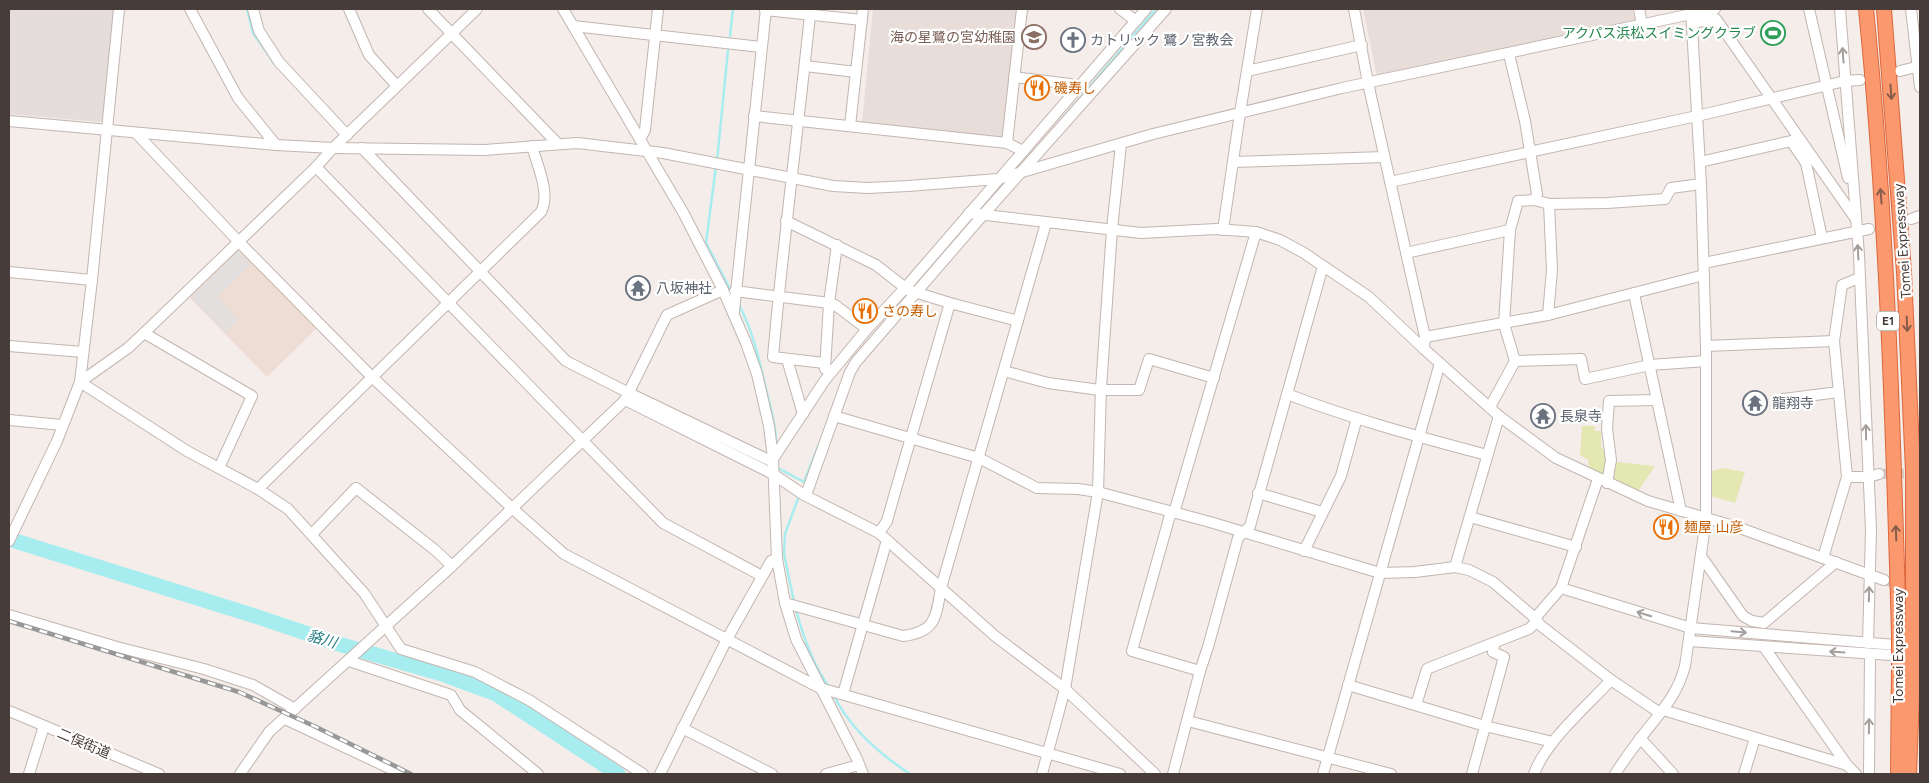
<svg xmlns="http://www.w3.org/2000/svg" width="1929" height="783" font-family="Figtree,'Noto Sans JP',sans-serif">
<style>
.residential{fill:#e8ddd8}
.industrial{fill:#e4dddb}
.education{fill:#edddd4}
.green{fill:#e3e8b3}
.parking{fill:#e3dfde}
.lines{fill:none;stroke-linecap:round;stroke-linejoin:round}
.stream{stroke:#a7edf0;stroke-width:2.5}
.river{stroke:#a7edf0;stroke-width:15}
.minor-tunnel{stroke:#d2cac6;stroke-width:10;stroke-dasharray:10 5;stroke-linecap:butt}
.minor-casing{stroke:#c3b5af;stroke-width:12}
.highway-casing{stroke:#dc673c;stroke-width:16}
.minor{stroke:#fff;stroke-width:10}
.highway{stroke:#fc986d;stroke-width:14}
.rail-casing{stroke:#989898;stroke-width:4.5}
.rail{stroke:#fff;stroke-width:2.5;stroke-dasharray:8;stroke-linecap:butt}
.highway-bridge-casing{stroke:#dc673c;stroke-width:16;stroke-linecap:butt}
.highway-bridge{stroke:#fc986d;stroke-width:14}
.oneway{stroke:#a49e9c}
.oneway2{stroke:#875c4b}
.labels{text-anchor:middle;stroke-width:4.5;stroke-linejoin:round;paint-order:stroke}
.shield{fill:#fff;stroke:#7f7674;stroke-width:1}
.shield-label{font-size:12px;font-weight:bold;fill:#483c38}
.leisure-label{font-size:14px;fill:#27864d;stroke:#fff;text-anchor:end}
.education-label{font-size:14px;fill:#785e54;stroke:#fff;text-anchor:end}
.worship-label{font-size:14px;fill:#5b616d;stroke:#fff;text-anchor:start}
.food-label{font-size:14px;fill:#c56008;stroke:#fff;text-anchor:start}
.street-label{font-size:14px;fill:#483c38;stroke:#fff}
.water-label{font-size:15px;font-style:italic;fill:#277e83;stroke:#fff}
</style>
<rect width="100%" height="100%" fill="#f4edea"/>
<g class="residential">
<path d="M 873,9 L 1017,9 L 1003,139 L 862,123 Z"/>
<path d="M 1363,9 L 1632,9 L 1635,20 L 1377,76 Z"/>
</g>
<path class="industrial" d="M 9,9 L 114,9 L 104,119 L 100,122 L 9,114 Z"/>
<path class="education" d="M 237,250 L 240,251 L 316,329 L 267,377 L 189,297 Z"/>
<g class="green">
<path d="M 1582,426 L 1595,426 L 1595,431 L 1601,431 L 1601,447 L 1608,455 L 1603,476 L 1589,469 L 1588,460 L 1580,455 Z"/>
<path d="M 1616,462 L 1655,466 L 1638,491 L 1614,479 Z"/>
<path d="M 1723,468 L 1745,472 L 1735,503 L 1711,496 L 1711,471 Z"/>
</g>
<path class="parking" d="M 238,251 L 251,264 L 217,297 L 238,319 L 225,332 L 191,297 Z"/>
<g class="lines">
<g class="stream">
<path d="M 247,9 L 253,33 L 274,63"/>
<path d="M 730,36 L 733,9"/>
<path d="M 1051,132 L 1156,9"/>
<path d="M 717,161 L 728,50"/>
<path d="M 716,166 L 706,243 L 731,291"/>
<path d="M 739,305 C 753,331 759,359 766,389 C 770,406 776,424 776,442"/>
<path d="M 778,468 L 804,482 L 819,444"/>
<path d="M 794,602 L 784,554 L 785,534 L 799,496"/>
<path d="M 796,609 C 803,637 812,663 829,687"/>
<path d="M 834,696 C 850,728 881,755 910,774"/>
</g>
<path class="river" d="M 9,539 L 255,616 L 335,643 L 442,674 L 496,694 L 618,774"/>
<g class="minor-tunnel">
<path d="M 1879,474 L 1920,473"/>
<path d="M 1884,580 L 1920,591"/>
</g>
<defs>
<g id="minor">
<path d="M 190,9 L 238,98 L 276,145"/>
<path d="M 253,9 L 259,31 L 279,62 L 347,135"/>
<path d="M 349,9 L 369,55 L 397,86"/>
<path d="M 428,9 L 557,143"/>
<path d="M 477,9 L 333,148 L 316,167 L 144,333 L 128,348 L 80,382 L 187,451 L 258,489 L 288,509 L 364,593 L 401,649 L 475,672 L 529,700 L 643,774"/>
<path d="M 563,9 L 684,214 L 723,290 L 746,343 L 757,374 L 769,426 L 773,459 L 777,559 L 785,603 L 796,639 L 857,759 L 863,774"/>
<path d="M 1120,9 L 1136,21"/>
<path d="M 1354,9 L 1368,83 L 1425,337 L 1424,349"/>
<path d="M 1639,9 L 1642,24"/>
<path d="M 1809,9 L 1848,178"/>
<path d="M 1840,9 L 1859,255 L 1871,530 L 1868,643"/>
<path d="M 1911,9 L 1920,87"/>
<path d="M 765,10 L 862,20"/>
<path d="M 810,15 C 798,129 783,243 773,357 L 824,363"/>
<path d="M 1692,23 L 1716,19 L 1855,218"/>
<path d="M 573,26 L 761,47"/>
<path d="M 1509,54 L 1525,121 L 1537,194 L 1535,200"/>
<path d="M 805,66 L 856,72"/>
<path d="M 1247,71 L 1362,45"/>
<path d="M 1900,71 L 1920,66"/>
<path d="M 1014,77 L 1070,84 L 1077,89"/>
<path d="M 754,116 L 1007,143 L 1023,151"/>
<path d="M 9,121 L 276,145 L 333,148 L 485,150 L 577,143 L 663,153 L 833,186 L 868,188 L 908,186 L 998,179 L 1153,134 L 1342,88 L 1715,9"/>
<path d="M 850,126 L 863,9"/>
<path d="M 136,133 L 238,241 L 372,377 L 513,509 L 564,554 L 820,688 L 1120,774"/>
<path d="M 640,139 L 645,130 L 658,9"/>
<path d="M 1007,143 L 1022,9"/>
<path d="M 362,148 L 566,361 L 629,393 L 773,462"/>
<path d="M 1233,162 L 1384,157"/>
<path d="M 1700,162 L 1791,141 L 1806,163 L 1822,238"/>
<path d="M 316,167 L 663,523 L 762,576"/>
<path d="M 1390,182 L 1697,116 L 1845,81 L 1860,80"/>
<path d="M 969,213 L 1141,233 L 1216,229 L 1256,232 L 1280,240 L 1304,253 L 1369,297 L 1424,349 L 1499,416 L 1556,458 L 1648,501 L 1737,527 L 1884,580"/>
<path d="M 1911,219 L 1920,216"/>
<path d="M 786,221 L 876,265 L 908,290 L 950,303"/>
<path d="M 1223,230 L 1240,113 L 1257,9"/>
<path d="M 1406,253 L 1510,230"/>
<path d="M 1704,263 L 1869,229"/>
<path d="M 9,272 L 92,280"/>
<path d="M 735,291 L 829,303 L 835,305 L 867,329"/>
<path d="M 1634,294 L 1681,511"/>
<path d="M 734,311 L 766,9"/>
<path d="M 1548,315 L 1552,270 L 1549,204"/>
<path d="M 144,333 L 252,396 L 219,468"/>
<path d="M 1425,337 L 1548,315 L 1704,275"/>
<path d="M 9,346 L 83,352"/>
<path d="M 1706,346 L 1834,341"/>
<path d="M 787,359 L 803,414"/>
<path d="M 1515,361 L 1581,359 L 1585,379 L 1650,365 L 1706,361"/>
<path d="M 825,369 L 829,303 L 837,245"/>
<path d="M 1004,371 L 1048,383 L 1100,390 L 1139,390 L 1149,359 L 1214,378"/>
<path d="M 1287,394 C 1352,419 1419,437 1487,455"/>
<path d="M 1783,399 L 1839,392"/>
<path d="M 625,400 L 773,474 L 804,495 L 879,533 L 995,636 L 1065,689 L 1155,774"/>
<path d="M 1490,407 L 1515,361 L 1504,324 L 1510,230 L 1518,201 L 1535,200 L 1549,204 L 1607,203 L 1665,199 L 1671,188 L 1701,184"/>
<path d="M 834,416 L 979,458 L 1037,488 L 1078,489 L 1098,492 L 1210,522 L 1380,573 L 1415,572 L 1455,567 L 1469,570 L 1493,582 L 1535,618 L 1540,625 L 1611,680 L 1660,713"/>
<path d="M 9,420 L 62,425"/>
<path d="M 773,459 L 825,380 L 867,329 L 905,288 L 1146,9"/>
<path d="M 1847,477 L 1868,477 L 1879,474"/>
<path d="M 1607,483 L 1611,460 L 1607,429 L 1609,401 L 1657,400"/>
<path d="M 258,489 L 541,212 C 551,194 537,165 532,146"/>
<path d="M 1258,493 L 1322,512"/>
<path d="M 806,495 L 850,372 L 856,362 L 983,215 L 1166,9"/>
<path d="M 1470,517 L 1576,547"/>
<path d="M 879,533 L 887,521 L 894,496 L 950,303 L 1018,321"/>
<path d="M 312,534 L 356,488 L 435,550 L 452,566"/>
<path d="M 9,541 L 57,441 L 80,382 L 92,280 L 119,9"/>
<path d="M 1304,551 L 1341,476 L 1357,418"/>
<path d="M 1701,556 L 1743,616 L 1752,621 L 1764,623 L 1836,562"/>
<path d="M 1823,558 L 1847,477 L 1834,341 L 1842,285 L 1859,278"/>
<path d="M 1455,567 L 1499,416"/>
<path d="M 1561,588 L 1691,628 L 1920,647"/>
<path d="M 785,603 L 903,636 C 936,632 936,617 941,588 L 1046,223"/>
<path d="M 9,615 L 117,647 L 204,669 L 253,685 L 295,709"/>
<path d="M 1535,618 L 1561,588 L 1598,479"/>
<path d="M 1689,641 L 1920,657"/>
<path d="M 1764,647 L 1847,765 L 1856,774"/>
<path d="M 349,661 L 451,695 L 460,710 L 538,774"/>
<path d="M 1200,671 L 1132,651 L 1170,515 L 1174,513 L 1256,232"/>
<path d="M 1348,685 L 1485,726 L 1553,742"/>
<path d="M 843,694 L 887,540"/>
<path d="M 1416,705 L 1427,669 L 1429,668 L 1529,629 L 1537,621"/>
<path d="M 1663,710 L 1847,765"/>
<path d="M 9,711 L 159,774"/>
<path d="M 285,719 L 402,774"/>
<path d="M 1188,721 L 1391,774"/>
<path d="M 682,728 L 772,774"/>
<path d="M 1640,738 L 1673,774"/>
<path d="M 29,774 L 44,726"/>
<path d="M 240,774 L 269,732 L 452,566 L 625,400 L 667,315 L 723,290"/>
<path d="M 660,774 L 727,639 L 771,561 L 777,559"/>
<path d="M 826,774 L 859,765"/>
<path d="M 1042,774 L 1065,689 L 1098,492 L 1101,388 L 1112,229 L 1121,144"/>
<path d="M 1173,774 L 1200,671 L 1208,647 L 1238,538 L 1250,526 L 1323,266"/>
<path d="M 1323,774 L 1440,363"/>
<path d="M 1472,774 L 1504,657 L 1493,652 L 1494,644"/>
<path d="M 1534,774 C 1545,742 1588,705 1611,680"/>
<path d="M 1615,774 C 1623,762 1631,750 1640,739 C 1659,713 1676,699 1685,666 L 1706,519 L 1706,346 L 1701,184 L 1691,9"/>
<path d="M 1744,774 L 1755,738"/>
<path d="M 1869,774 L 1870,654"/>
</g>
<g id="highway">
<path d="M 1866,9 C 1887,217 1893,425 1899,634"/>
<path d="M 1884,9 L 1904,272 L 1913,471 L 1913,635"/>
<path d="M 1898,774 L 1899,667"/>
<path d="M 1909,774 L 1913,669"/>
</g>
</defs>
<use href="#minor" class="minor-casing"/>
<use href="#highway" class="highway-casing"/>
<use href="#minor" class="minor"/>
<use href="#highway" class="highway"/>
<defs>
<path id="rail" d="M 9,621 L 239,692 L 314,726 L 411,774"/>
</defs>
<use href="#rail" class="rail-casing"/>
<use href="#rail" class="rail"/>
<defs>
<g id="highway-bridge">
<path d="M 1899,667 L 1899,634"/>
<path d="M 1913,669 L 1913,635"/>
</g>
</defs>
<use href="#highway-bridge" class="highway-bridge-casing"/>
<use href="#highway-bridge" class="highway-bridge"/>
</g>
<defs><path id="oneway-shaft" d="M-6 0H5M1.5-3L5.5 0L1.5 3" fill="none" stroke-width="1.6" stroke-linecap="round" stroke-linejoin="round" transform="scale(1.25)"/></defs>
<g class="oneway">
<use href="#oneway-shaft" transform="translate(1843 55) rotate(-94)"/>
<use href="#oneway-shaft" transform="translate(1858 252) rotate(-93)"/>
<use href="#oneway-shaft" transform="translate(1866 432) rotate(-91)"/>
<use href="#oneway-shaft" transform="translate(1869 594) rotate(-89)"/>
<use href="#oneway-shaft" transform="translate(1644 614) rotate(-163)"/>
<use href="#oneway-shaft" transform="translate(1739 632) rotate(5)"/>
<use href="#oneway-shaft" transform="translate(1837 652) rotate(-176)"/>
<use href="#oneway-shaft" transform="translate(1869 726) rotate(-89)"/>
</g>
<g class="oneway2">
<use href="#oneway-shaft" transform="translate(1891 92) rotate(86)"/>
<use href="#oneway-shaft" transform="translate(1881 196) rotate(-94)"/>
<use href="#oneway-shaft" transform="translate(1907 324) rotate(88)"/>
<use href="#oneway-shaft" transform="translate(1896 533) rotate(-92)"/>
</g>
<defs>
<symbol id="stadium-ring" viewBox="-11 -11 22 22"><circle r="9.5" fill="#fff" stroke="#2e9e5b" stroke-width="1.5"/><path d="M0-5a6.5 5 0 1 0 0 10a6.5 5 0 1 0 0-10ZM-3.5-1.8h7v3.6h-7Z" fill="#2e9e5b"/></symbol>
<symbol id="school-ring" viewBox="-11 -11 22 22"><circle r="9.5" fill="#fff" stroke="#8d6e63" stroke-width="1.5"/><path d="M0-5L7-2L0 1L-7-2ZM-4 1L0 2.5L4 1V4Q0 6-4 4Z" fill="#8d6e63"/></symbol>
<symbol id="church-ring" viewBox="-11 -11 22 22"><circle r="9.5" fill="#fff" stroke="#6b7280" stroke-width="1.5"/><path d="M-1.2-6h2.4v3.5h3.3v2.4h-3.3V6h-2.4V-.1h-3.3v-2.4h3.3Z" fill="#6b7280"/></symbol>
<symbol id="restaurant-ring" viewBox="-11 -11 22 22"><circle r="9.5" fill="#fff" stroke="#e8710a" stroke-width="1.5"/><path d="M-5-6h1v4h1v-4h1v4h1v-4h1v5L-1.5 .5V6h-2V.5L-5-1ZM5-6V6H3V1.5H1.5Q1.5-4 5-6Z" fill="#e8710a"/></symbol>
<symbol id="temple-ring" viewBox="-11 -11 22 22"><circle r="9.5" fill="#fff" stroke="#6b7280" stroke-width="1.5"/><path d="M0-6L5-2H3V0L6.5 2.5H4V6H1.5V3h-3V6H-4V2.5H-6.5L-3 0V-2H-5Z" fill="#6b7280"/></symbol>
</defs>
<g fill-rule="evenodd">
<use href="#stadium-ring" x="1759" y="19" width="28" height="28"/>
<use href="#school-ring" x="1020" y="23" width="28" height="28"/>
<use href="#church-ring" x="1059" y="26" width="28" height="28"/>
<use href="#restaurant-ring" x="1023" y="74" width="28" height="28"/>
<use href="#temple-ring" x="624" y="274" width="28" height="28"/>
<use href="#restaurant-ring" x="851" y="297" width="28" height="28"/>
<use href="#temple-ring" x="1741" y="389" width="28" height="28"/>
<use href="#temple-ring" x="1529" y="402" width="28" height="28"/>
<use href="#restaurant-ring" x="1652" y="513" width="28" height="28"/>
</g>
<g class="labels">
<rect class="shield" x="1877" y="311.5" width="22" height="19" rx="4"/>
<g class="shield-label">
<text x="1888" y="325">E1</text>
</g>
<g class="leisure-label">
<text x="1756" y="38">アクパス浜松スイミングクラブ</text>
</g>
<g class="education-label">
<text x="1016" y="42">海の星鷺の宮幼稚園</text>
</g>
<g class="worship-label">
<text x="1090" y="45">カトリック 鷺ノ宮教会</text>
<text x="656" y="293">八坂神社</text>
<text x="1772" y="408">龍翔寺</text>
<text x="1560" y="421">長泉寺</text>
</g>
<g class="food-label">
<text x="1054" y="93">磯寿し</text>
<text x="882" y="316">さの寿し</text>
<text x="1684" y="532">麺屋 山彦</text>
</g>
<g class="street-label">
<text transform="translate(1902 241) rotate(-94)" y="5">Tomei Expressway</text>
<text transform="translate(1898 646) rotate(-90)" y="5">Tomei Expressway</text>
<text transform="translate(84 743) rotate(23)" y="5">二俣街道</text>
</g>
<g class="water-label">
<text transform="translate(322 639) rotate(17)" y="5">貉川</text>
</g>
</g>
<rect width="1929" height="783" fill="none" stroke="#483c38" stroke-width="20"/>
</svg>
